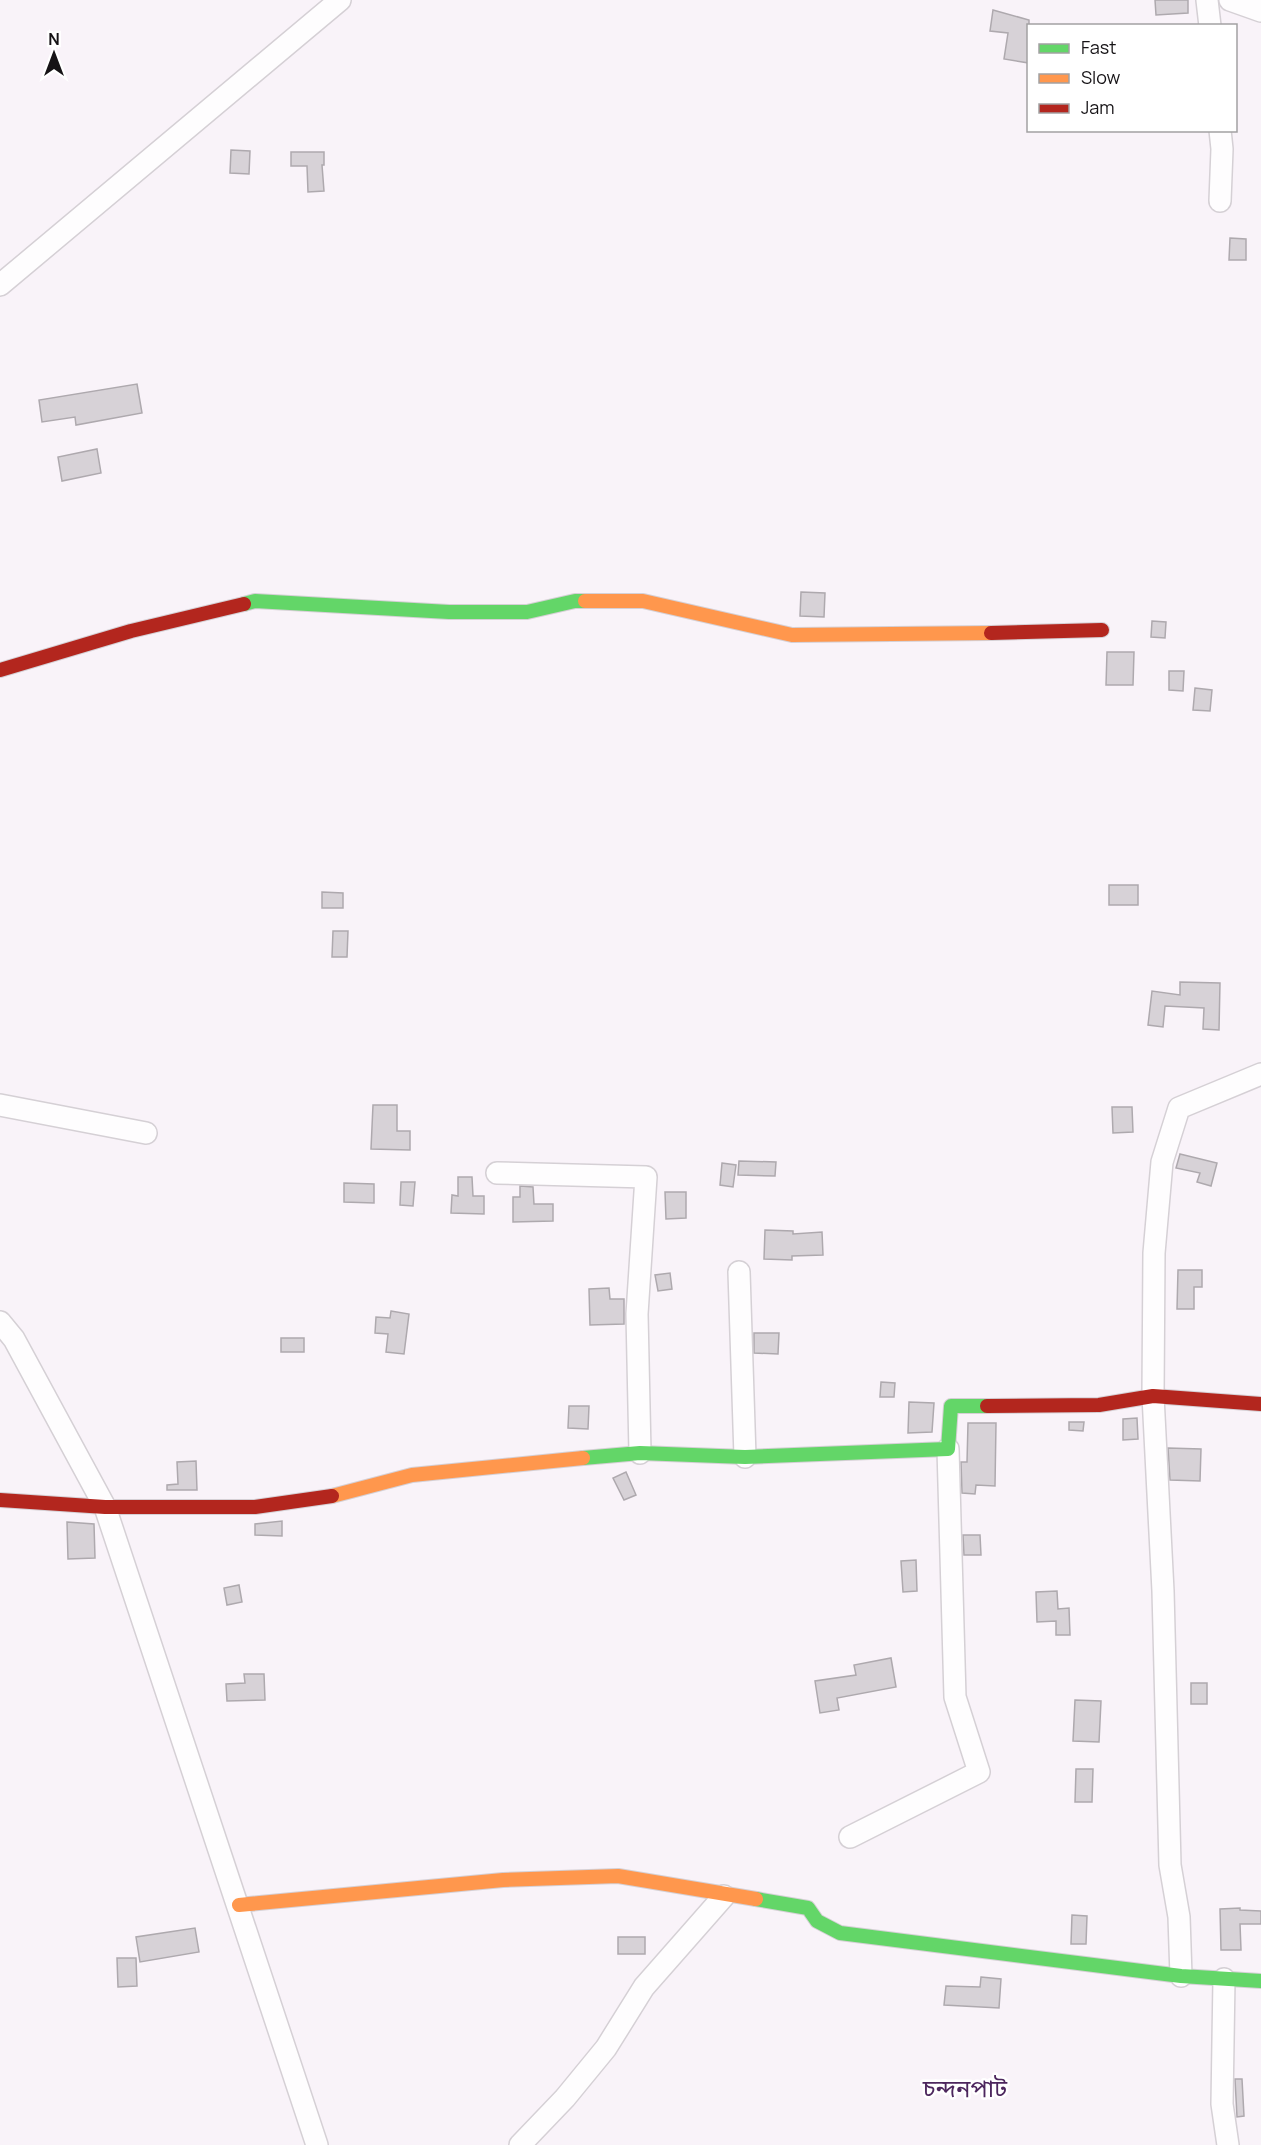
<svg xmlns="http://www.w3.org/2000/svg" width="1261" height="2145" font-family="Manrope,'Noto Sans Bengali',sans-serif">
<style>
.building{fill:#d7d2d7;stroke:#aea9ae;stroke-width:1.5}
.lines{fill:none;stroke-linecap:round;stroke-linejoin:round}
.street-casing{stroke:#d5d0d5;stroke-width:24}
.fast-casing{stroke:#d5d0d5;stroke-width:16}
.slow-casing{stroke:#d5d0d5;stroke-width:16}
.jam-casing{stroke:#d5d0d5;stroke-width:16}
.street{stroke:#fefdfe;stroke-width:21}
.fast{stroke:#63d668;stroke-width:14}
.slow{stroke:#ff974d;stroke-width:14}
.jam{stroke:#b3261e;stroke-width:14}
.labels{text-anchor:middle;stroke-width:5;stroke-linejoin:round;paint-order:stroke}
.quarter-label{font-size:24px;fill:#4c265d;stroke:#fff}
</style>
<rect width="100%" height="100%" fill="#f9f3f9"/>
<g class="building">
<path d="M 1155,0 L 1188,0 L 1188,13 L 1156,15 Z"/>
<path d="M 993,10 L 1029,20 L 1029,63 L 1004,59 L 1008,33 L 990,31 Z"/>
<path d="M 231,150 L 250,151 L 249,174 L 230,173 Z"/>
<path d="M 291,152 L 324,152 L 324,165 L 322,165 L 324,191 L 308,192 L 307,166 L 291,166 Z"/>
<path d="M 1230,238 L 1246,239 L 1246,260 L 1229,260 Z"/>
<path d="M 137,384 L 142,413 L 76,425 L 75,417 L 42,422 L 39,400 Z"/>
<path d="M 97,449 L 101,473 L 62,481 L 58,457 Z"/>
<path d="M 801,592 L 825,593 L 824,617 L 800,616 Z"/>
<path d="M 1152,621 L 1166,622 L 1165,638 L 1151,637 Z"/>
<path d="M 1107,652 L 1134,652 L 1133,685 L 1106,685 Z"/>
<path d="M 1169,671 L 1184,671 L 1183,691 L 1169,690 Z"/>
<path d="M 1195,688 L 1212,690 L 1210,711 L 1193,710 Z"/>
<rect x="1109" y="885" width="29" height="20"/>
<path d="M 322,892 L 343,893 L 343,908 L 322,908 Z"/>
<path d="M 333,931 L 348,931 L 347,957 L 332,957 Z"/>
<path d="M 1180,982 L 1220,983 L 1219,1030 L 1203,1029 L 1204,1008 L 1165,1006 L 1163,1027 L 1148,1025 L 1152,991 L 1180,995 Z"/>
<path d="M 373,1105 L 397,1105 L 397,1131 L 410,1131 L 410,1150 L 371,1149 Z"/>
<path d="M 1112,1107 L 1132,1107 L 1133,1132 L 1113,1133 Z"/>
<path d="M 1180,1154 L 1217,1163 L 1211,1186 L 1197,1182 L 1200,1173 L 1176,1168 Z"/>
<path d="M 739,1161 L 776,1162 L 775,1176 L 738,1175 Z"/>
<path d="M 722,1163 L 736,1165 L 733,1187 L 720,1185 Z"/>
<path d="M 458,1177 L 472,1177 L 473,1196 L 484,1196 L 484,1214 L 451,1213 L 452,1195 L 458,1196 Z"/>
<path d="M 401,1182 L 415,1182 L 413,1206 L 400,1205 Z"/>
<path d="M 344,1183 L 374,1184 L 374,1203 L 344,1202 Z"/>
<path d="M 520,1186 L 533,1187 L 534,1204 L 553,1204 L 553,1221 L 513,1222 L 513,1197 L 520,1197 Z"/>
<path d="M 665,1192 L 686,1192 L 686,1218 L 666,1219 Z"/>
<path d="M 765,1230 L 793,1231 L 793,1234 L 822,1232 L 823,1255 L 792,1256 L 792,1260 L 764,1259 Z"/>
<path d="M 1178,1270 L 1202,1270 L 1202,1287 L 1194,1287 L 1194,1309 L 1177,1309 Z"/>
<path d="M 670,1273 L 672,1289 L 658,1291 L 655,1275 Z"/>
<path d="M 609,1288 L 610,1299 L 624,1299 L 624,1324 L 590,1325 L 589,1289 Z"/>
<path d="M 391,1311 L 409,1314 L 404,1354 L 386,1352 L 388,1334 L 375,1333 L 376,1317 L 390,1318 Z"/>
<path d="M 754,1333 L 779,1333 L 778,1354 L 754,1353 Z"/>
<rect x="281" y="1338" width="23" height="14"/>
<path d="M 881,1382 L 895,1383 L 894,1397 L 880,1397 Z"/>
<path d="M 909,1402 L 934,1403 L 932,1432 L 908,1433 Z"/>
<path d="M 569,1406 L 589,1406 L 588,1429 L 568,1428 Z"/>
<path d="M 1137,1418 L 1138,1439 L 1123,1440 L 1123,1419 Z"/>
<path d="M 1069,1422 L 1084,1422 L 1083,1431 L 1069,1430 Z"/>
<path d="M 968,1423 L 996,1423 L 995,1486 L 976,1485 L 975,1494 L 962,1493 L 961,1462 L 967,1462 Z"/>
<path d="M 1168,1448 L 1201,1449 L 1200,1481 L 1170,1480 Z"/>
<path d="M 196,1461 L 197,1490 L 167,1490 L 167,1485 L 178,1484 L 177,1462 Z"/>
<path d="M 626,1472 L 636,1495 L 624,1500 L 613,1478 Z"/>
<path d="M 282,1521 L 282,1536 L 255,1535 L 255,1524 Z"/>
<path d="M 67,1522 L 94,1524 L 95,1558 L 68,1559 Z"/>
<path d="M 963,1535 L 980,1535 L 981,1555 L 964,1555 Z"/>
<path d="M 916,1560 L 917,1591 L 903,1592 L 901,1561 Z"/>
<path d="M 239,1585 L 242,1602 L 227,1605 L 224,1588 Z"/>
<path d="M 1057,1591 L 1058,1609 L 1069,1608 L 1070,1635 L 1056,1635 L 1056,1621 L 1037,1622 L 1036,1592 Z"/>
<path d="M 891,1658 L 896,1687 L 837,1698 L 839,1710 L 820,1713 L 815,1681 L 856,1675 L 854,1665 Z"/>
<path d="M 244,1674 L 264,1674 L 265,1700 L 227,1701 L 226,1684 L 245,1683 Z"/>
<rect x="1191" y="1683" width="16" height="21"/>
<path d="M 1075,1700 L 1101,1701 L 1099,1742 L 1073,1741 Z"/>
<path d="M 1076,1769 L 1093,1769 L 1092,1802 L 1075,1802 Z"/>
<path d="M 1240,1908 L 1240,1910 L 1261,1911 L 1261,1924 L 1240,1924 L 1241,1950 L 1221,1950 L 1220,1909 Z"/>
<path d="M 1072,1915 L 1087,1916 L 1086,1944 L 1071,1944 Z"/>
<path d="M 195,1928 L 199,1952 L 140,1962 L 136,1937 Z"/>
<rect x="618" y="1937" width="27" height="17"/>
<path d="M 117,1958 L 136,1958 L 137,1986 L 118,1987 Z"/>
<path d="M 981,1977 L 1001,1979 L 999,2008 L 944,2005 L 946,1986 L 980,1987 Z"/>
<path d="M 1235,2079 L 1242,2079 L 1244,2116 L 1237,2117 Z"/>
</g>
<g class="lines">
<defs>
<g id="street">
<path d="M 1207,0 L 1210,26"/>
<path d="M 1230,0 L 1261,11"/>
<path d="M 1220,201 L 1222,149 L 1220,130"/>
<path d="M 0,285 L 340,0"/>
<path d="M 0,1105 L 146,1133"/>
<path d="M 497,1173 L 646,1177 L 637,1314 L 640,1453"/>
<path d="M 739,1272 L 745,1457"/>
<path d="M 0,1322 L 14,1339 L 105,1507 L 317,2145"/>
<path d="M 850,1837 L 979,1772 L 955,1697 L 948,1449"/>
<path d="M 1181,1976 L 1179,1917 L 1170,1865 L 1163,1591 L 1153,1396 L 1154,1253 L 1162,1162 L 1179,1108 L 1261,1074"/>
<path d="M 1224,1979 L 1222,2104 L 1228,2145"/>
<path d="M 520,2145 L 565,2098 L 606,2048 L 644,1987 L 724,1896"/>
</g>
<g id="fast">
<path d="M 244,604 L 255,601 L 449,612 L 527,612 L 575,601 L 585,601"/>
<path d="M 583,1458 L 640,1453 L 745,1457 L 948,1449 L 951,1406 L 987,1406"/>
<path d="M 756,1899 L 808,1908 L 817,1921 L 840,1933 L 1181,1976 L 1261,1981"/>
</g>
<g id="slow">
<path d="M 585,601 L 643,601 L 792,635 L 991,633"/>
<path d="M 332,1496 L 412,1475 L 583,1458"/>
<path d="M 239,1905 L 503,1880 L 618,1876 L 756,1899"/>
</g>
<g id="jam">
<path d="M 991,633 L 1102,630"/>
<path d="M 0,670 L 131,631 L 244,604"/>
<path d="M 987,1406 L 1099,1405 L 1153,1396 L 1261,1404"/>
<path d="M 0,1500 L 105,1507 L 255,1507 L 332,1496"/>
</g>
</defs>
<use href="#street" class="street-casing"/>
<use href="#fast" class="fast-casing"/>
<use href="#slow" class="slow-casing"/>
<use href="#jam" class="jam-casing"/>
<use href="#street" class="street"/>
<use href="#fast" class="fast"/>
<use href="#slow" class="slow"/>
<use href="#jam" class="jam"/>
</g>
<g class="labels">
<g class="quarter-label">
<text x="965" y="2097">চন্দনপাট</text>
</g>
</g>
<rect x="1027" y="24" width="210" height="108" fill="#ffffff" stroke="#a2a1a2" stroke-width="1.5"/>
<rect x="1039" y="44" width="30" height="9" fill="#63d668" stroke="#a2a1a2" stroke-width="1.5"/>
<text x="1081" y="54" font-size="18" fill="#161316">Fast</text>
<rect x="1039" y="74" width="30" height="9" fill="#ff974d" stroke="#a2a1a2" stroke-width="1.5"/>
<text x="1081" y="84" font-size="18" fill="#161316">Slow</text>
<rect x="1039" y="104" width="30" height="9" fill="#b3261e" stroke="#a2a1a2" stroke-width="1.5"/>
<text x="1081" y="114" font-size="18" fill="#161316">Jam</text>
<g transform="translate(54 54)" stroke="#ffffff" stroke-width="4.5" paint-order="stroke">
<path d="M0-4.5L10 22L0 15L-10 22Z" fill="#161316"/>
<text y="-9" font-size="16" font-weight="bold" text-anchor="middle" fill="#161316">N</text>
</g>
</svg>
